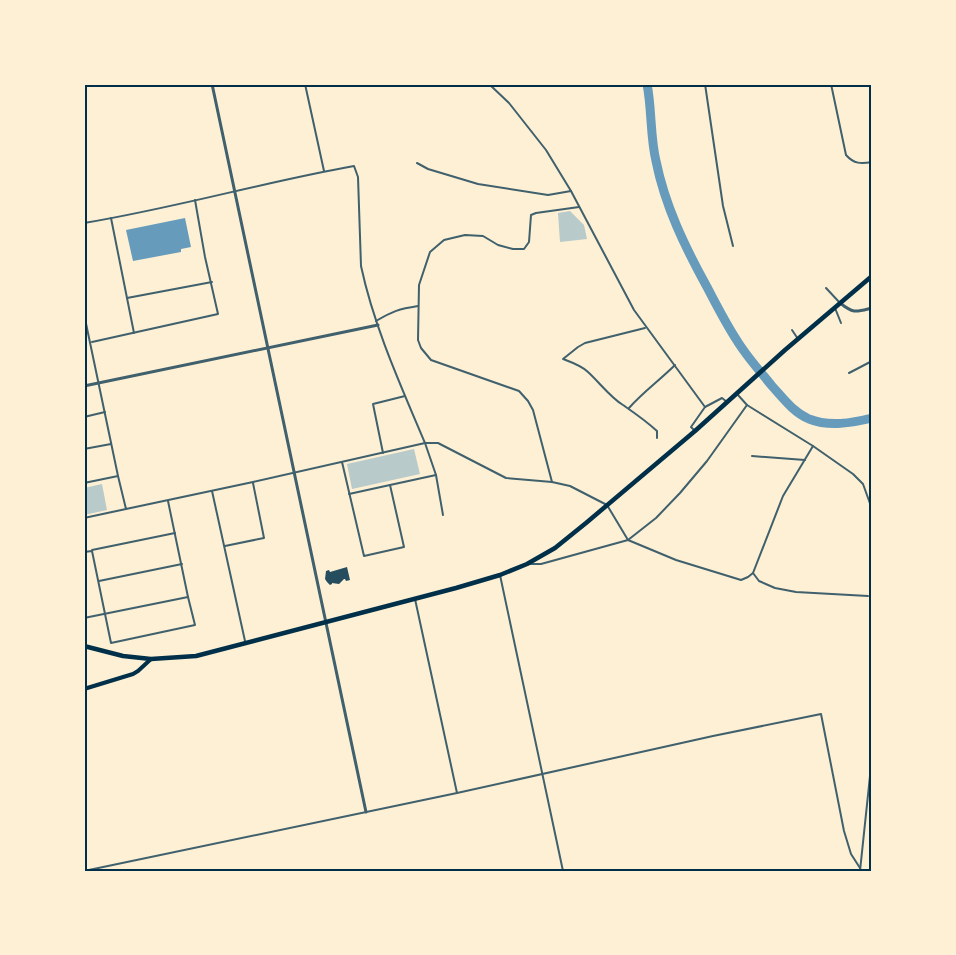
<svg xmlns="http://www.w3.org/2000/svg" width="956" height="955" font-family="'Work Sans',sans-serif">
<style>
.green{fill:#b9caca}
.water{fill:#669bbc}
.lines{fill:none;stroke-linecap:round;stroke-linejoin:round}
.river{stroke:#669bbc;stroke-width:9}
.building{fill:#264d5e}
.minor{stroke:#3f606c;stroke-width:2}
.tertiary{stroke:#3f606c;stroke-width:3}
.primary{stroke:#003049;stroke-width:4}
.trunk{stroke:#003049;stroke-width:4.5}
.neatline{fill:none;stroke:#003049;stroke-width:2}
</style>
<rect width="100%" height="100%" fill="#fdf0d5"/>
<g class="green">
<path d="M 570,211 L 584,225 L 587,239 L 560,242 L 558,213 Z"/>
<path d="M 414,449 L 420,474 L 352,489 L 347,464 Z"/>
<path d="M 102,484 L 107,510 L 84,515 L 84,488 Z"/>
</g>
<path class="water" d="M 185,218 L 191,247 L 181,249 L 181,252 L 133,261 L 126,230 Z"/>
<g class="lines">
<path class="river" d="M 647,84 C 652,109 650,136 656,161 C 665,206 685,247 707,287 C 716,304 725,322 736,339 C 746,356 760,371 772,386 C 783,398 793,412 809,419 C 829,427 852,423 872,418"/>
</g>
<path class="building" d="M 347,567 L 350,580 L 346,581 L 345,579 L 344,579 L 339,584 L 332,583 L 332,584 L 330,585 L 327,582 L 325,579 L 326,571 L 329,570 L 330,572 Z"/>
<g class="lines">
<g class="minor">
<path d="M 305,84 L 324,171"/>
<path d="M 489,84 L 509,103 L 546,150 L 571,191 L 634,310 L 705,407 L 722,398 L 727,402"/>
<path d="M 705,84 L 723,206 L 733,246"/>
<path d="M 831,84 L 846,155 C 854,164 861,164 872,162"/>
<path d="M 417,163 L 428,169 L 478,184 L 548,195 L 571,191"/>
<path d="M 111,218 L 134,333"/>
<path d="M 84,223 C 175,208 264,182 354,166 L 358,177 L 361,266 C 374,327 401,386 425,443 L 438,443 L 506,478 L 552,482 L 570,486 L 607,505 L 628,540 L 676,560 L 741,580 L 748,577 L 753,573 L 783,496 L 813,446"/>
<path d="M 826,288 L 840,303"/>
<path d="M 127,298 L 212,282"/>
<path d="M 835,308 L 841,323"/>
<path d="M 84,314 L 118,476 L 126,509 L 253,482 L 425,443 L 436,475 L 390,485 L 404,547 L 364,556 L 342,462"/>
<path d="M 376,321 C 393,311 399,309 418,306"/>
<path d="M 645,328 L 585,343 L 578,347 L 563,359 C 571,362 582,366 588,372 C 599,382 611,398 623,405 C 636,414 645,420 657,431 L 657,438"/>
<path d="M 792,330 L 798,339"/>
<path d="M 92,342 L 218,314 L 205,257 L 195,200"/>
<path d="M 849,373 L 872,361"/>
<path d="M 738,395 L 747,405 L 813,446 L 853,474 L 863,484 L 872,509"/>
<path d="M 629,408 C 643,392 660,380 675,365"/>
<path d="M 84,417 L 105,412"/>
<path d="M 695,431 L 691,427 L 705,407"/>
<path d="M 84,449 L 111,444"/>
<path d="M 383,453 L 373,404 L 405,396"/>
<path d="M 752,456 L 805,460"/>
<path d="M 436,475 L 443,515"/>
<path d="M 552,482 L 533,410 L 528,401 L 519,391 L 431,360 L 421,348 L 418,340 L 419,285 L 430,252 L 444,240 L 465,235 L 483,236 L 498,245 L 513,249 L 524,249 L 529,242 L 531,215 L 536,213 L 579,207"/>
<path d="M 84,483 L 118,476"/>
<path d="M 212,491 L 245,641"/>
<path d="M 349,494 L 390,485"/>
<path d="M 84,518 L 126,509"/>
<path d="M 225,546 L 264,538 L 253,483"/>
<path d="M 92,550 L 175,533"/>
<path d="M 84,552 L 92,551 L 111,643 L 195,625 L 188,597"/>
<path d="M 530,564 L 541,564 L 628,540 L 656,518 L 680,493 L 707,461 L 747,405"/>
<path d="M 753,573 L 759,581 L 775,588 L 796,592 L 868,596"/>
<path d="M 500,575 L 563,871"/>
<path d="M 99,581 L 182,564"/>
<path d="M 415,599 L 457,793"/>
<path d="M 84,618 L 188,597 L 168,501"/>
<path d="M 84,871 L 457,793 L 713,736 L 821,714 L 844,831 L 851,854 L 860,868"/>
<path d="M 860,871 L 872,757"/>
</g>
<g class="tertiary">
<path d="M 212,84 L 366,812"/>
<path d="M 840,303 C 854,314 856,312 872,308"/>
<path d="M 84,386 L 378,325"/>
</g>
<path class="primary" d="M 84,689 L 133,674 L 138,671 L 151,659"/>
<path class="trunk" d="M 84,646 L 123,656 L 151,659 L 196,656 L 456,588 L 500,575 L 527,564 L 555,548 L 586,523 L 695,431 L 785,350 L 872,276"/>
</g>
<rect width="956" height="955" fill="none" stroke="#fdf0d5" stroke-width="171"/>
<rect x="86" y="86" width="784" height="784" class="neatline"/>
</svg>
